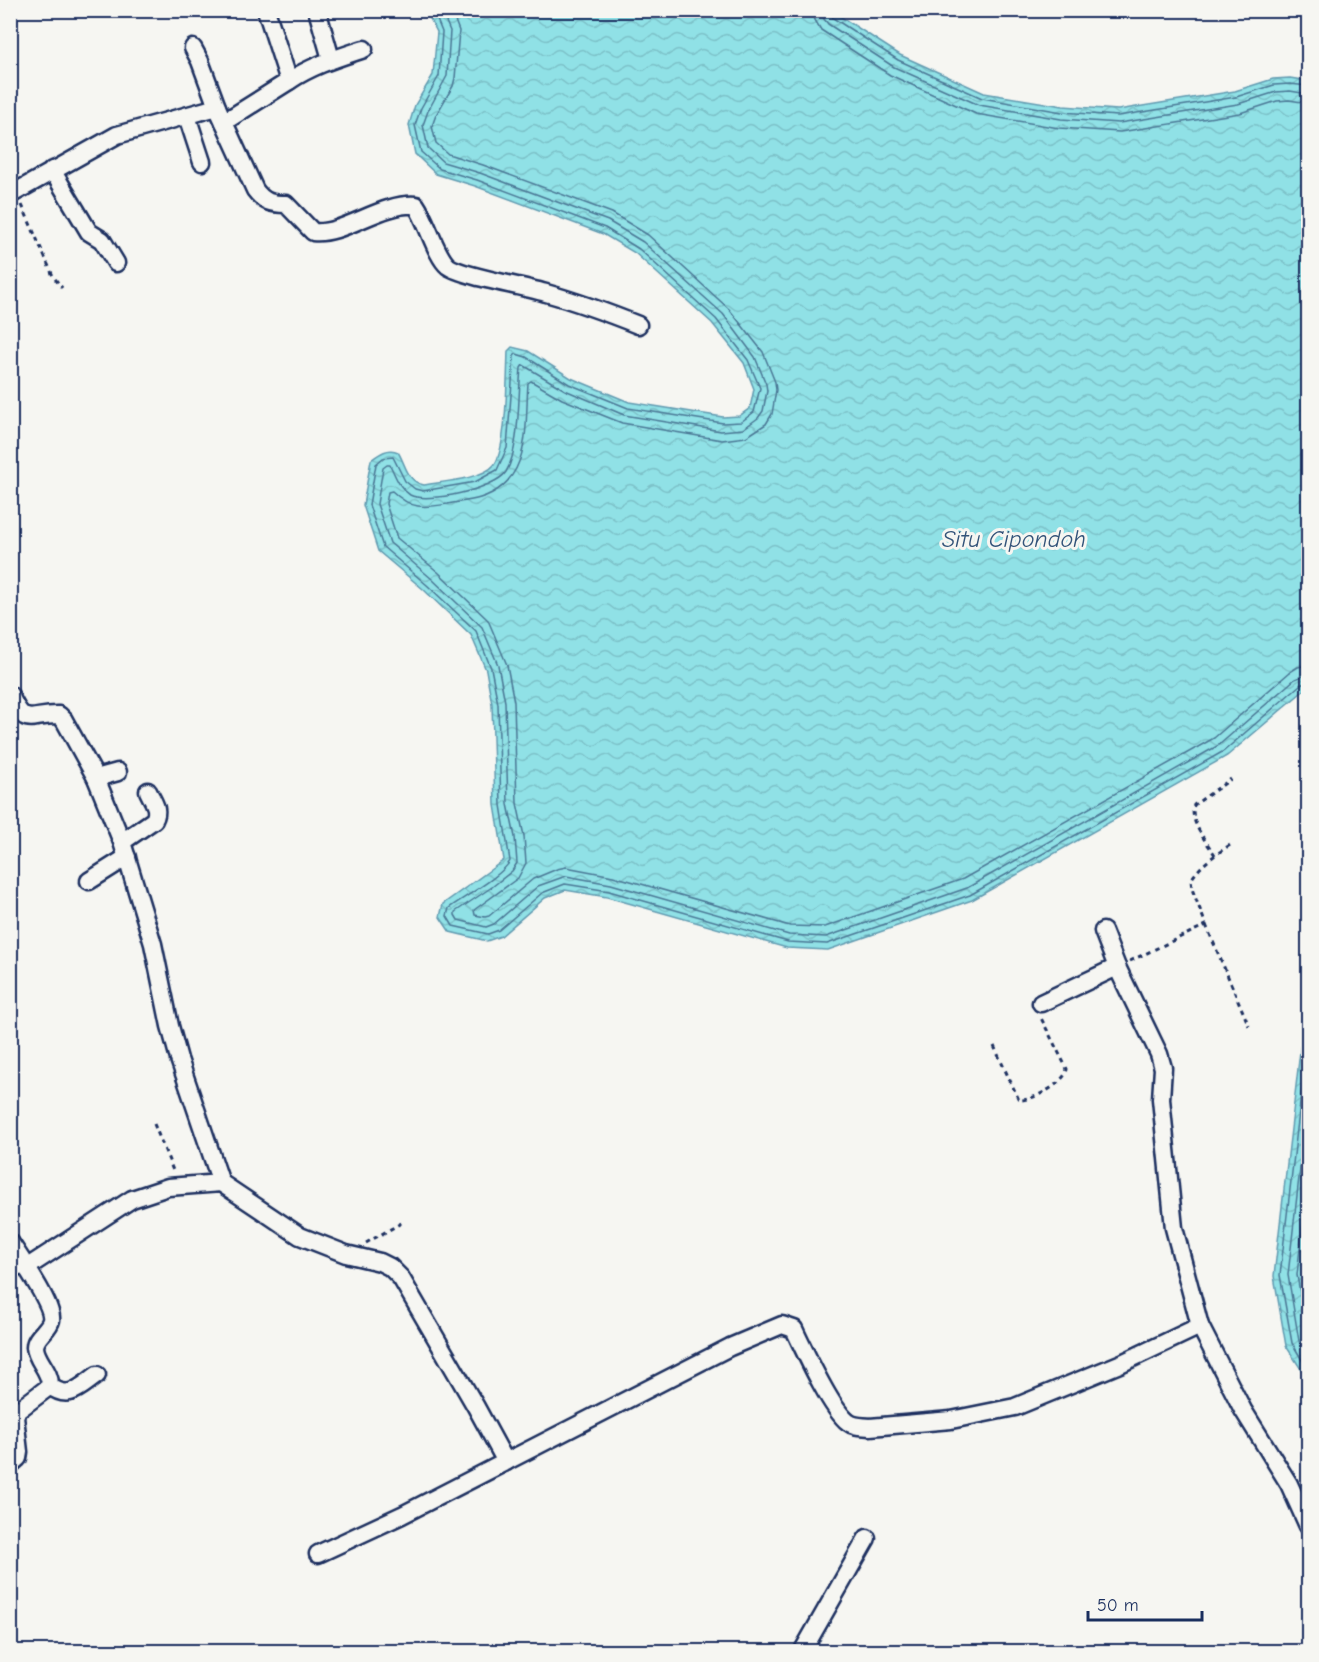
<svg xmlns="http://www.w3.org/2000/svg" width="1319" height="1662" font-family="'Comic Neue',sans-serif">
<style>
.water{fill:url(#water-waves);stroke:#619ab0;stroke-width:1.5}
.lines{fill:none;stroke-linecap:round;stroke-linejoin:round}
.shore{stroke:#4a7694;stroke-width:1.5}
.minor-casing{stroke:#1b2f5e;stroke-width:21}
.path{stroke:#1b2f5e;stroke-width:3;stroke-dasharray:4.5 4.5;stroke-linecap:butt}
.minor{stroke:#f6f6f2;stroke-width:16}
.labels{text-anchor:middle;stroke-width:6;stroke-linejoin:round;paint-order:stroke}
.water-label{font-size:24px;font-style:italic;fill:#325379;stroke:#f6f6f2}
</style>
<defs>
<pattern id="water-waves" width="16" height="10" patternUnits="userSpaceOnUse" patternTransform="scale(1.5)"><rect width="16" height="10" fill="#90e1e6"/><path d="M0 5q4-4 8 0t8 0" fill="none" stroke="#7cc1c8"/></pattern>
</defs>
<rect width="100%" height="100%" fill="#f6f6f2"/>
<filter id="ink" filterUnits="userSpaceOnUse"><feTurbulence type="fractalNoise" baseFrequency=".0167" numOctaves="2"/><feDisplacementMap in="SourceGraphic" scale="12" xChannelSelector="R" yChannelSelector="G"/><feConvolveMatrix kernelMatrix="1 2 1 2 8 2 1 2 1" color-interpolation-filters="sRGB"/></filter>
<g filter="url(#ink)">
<g class="water">
<path d="M 426,11 L 832,11 L 900,55 L 984,93 L 1063,106 L 1118,110 L 1235,91 L 1273,79 L 1290,78 L 1308,81 L 1308,687 L 1227,756 L 972,900 L 828,950 L 787,948 L 607,897 L 565,890 L 545,898 L 501,936 L 487,941 L 450,932 L 440,917 L 443,904 L 504,860 L 495,805 L 492,704 L 486,670 L 471,635 L 423,589 L 378,551 L 363,505 L 371,460 C 379,454 388,447 398,452 C 406,465 407,482 424,485 C 441,482 483,479 494,465 C 507,449 507,374 508,351 L 512,347 L 528,351 L 571,378 L 629,402 L 723,417 L 739,416 L 750,408 L 754,389 L 744,363 L 712,323 L 635,253 L 603,234 L 475,186 L 436,174 L 415,154 L 409,125 L 415,105 L 433,75 L 437,32 Z"/>
<path d="M 1308,1018 L 1308,1380 L 1286,1346 L 1274,1276 L 1302,1034 Z"/>
</g>
<g class="lines">
<g class="shore">
<path d="M 433,10 L 442,32 L 439,76 L 421,108 L 415,125 L 421,152 L 440,169 L 477,180 L 605,228 L 639,249 L 716,319 L 748,360 L 760,388 L 754,412 L 741,422 L 723,423 L 628,408 L 569,384 L 526,357 L 516,354 L 514,356 L 507,448 L 497,470 L 475,482 L 423,491 L 415,489 L 405,481 L 393,457 L 383,458 L 376,464 L 369,505 L 383,547 L 427,585 L 476,631 L 491,668 L 498,704 L 501,805 L 510,861 C 502,876 464,897 449,908 L 447,916 L 453,926 L 488,934 L 499,930 L 542,893 L 565,884 L 609,891 L 788,942 L 827,944 L 970,895 L 1224,751 L 1300,685 L 1308,682"/>
<path d="M 441,10 L 450,31 L 447,76 L 428,111 L 423,125 L 428,148 L 443,162 L 480,173 L 608,221 L 643,242 L 723,314 L 755,357 L 766,384 L 767,391 L 763,411 L 758,418 L 743,429 L 721,431 L 624,415 L 565,390 L 523,365 L 521,368 C 518,396 520,449 506,472 C 495,489 427,504 410,495 C 399,488 396,477 390,465 L 387,465 L 383,468 L 377,504 L 390,543 L 432,579 L 482,627 L 498,665 L 505,702 L 508,804 L 515,837 L 517,863 L 512,871 L 492,887 L 455,912 L 455,915 L 458,920 L 486,927 L 494,924 L 538,886 L 566,876 L 611,884 L 789,935 L 826,937 L 967,888 L 1219,745 L 1295,679 L 1308,674"/>
<path d="M 451,10 L 459,31 L 455,78 L 453,86 L 436,115 L 432,126 L 436,143 L 448,154 L 483,165 L 612,213 L 648,235 L 729,309 L 763,352 L 775,382 L 776,390 L 772,414 L 766,424 L 746,437 L 722,440 L 622,423 L 562,399 L 531,381 L 528,383 C 525,427 532,482 480,498 C 470,501 458,502 448,504 C 423,508 412,510 392,491 L 388,492 L 386,504 L 397,538 L 438,572 L 488,620 L 507,665 L 514,702 L 517,803 L 524,836 L 526,863 L 518,878 L 474,910 L 475,915 L 485,917 L 489,916 L 533,879 L 557,869 L 566,867 L 613,876 L 790,926 L 825,927 L 963,879 L 1214,738 L 1290,672 L 1298,667 L 1308,665"/>
<path d="M 813,10 L 815,20 L 821,30 L 890,75 L 976,114 L 1059,128 L 1120,132 L 1240,113 L 1277,101 L 1289,100 L 1308,103"/>
<path d="M 822,10 L 824,19 L 828,24 L 894,67 L 979,105 L 1061,119 L 1119,123 L 1238,104 L 1276,92 L 1290,91 L 1308,94"/>
<path d="M 830,10 L 833,18 L 898,60 L 982,98 L 1062,112 L 1118,116 L 1236,97 L 1274,85 L 1290,84 L 1308,86"/>
<path d="M 1308,1035 L 1280,1275 L 1292,1343 L 1308,1370"/>
<path d="M 1308,1098 L 1288,1275 L 1299,1341 L 1308,1356"/>
<path d="M 1308,1176 L 1297,1275 L 1308,1339"/>
</g>
<defs>
<g id="minor">
<path d="M 317,10 L 331,59"/>
<path d="M 193,48 L 200,61 L 217,107"/>
<path d="M 289,81 C 313,65 337,58 364,49"/>
<path d="M 187,116 L 202,162"/>
<path d="M 224,122 L 289,81 L 266,10"/>
<path d="M 52,170 L 89,232 L 102,240 L 116,263"/>
<path d="M 10,195 L 117,135 L 217,107 L 255,190 C 264,202 271,204 286,204 L 313,232 C 342,236 382,202 416,205 C 427,221 436,256 448,266 C 461,276 527,287 546,293 C 578,302 608,313 638,325"/>
<path d="M 10,695 C 26,730 30,714 59,715 L 64,720 L 96,778 L 122,842 L 153,944 L 170,1026 L 179,1059 L 221,1183"/>
<path d="M 96,778 L 118,772"/>
<path d="M 122,842 L 154,820 C 160,809 153,802 148,791"/>
<path d="M 89,881 L 127,857"/>
<path d="M 1103,931 L 1117,967"/>
<path d="M 1041,1003 L 1117,967 L 1159,1054 L 1163,1068 L 1161,1099 L 1174,1228 L 1200,1326 L 1243,1410 L 1289,1484 L 1308,1526"/>
<path d="M 10,1242 C 19,1256 54,1306 51,1320 C 49,1330 35,1336 35,1347 C 36,1361 51,1371 50,1386 L 17,1411 L 15,1417 L 19,1452 L 18,1458 L 10,1465"/>
<path d="M 26,1268 L 132,1199 L 168,1187 L 221,1183 L 300,1236 L 346,1254 L 380,1262 L 390,1267 L 401,1278 L 476,1407 L 506,1462"/>
<path d="M 10,1271 L 23,1262"/>
<path d="M 50,1386 C 69,1401 80,1387 97,1375"/>
<path d="M 318,1554 L 402,1515 L 730,1347 L 782,1325 L 794,1329 C 804,1350 831,1409 848,1422 C 854,1427 862,1426 870,1427 L 951,1420 L 1015,1407 L 1122,1363 L 1200,1326"/>
<path d="M 802,1652 L 867,1538"/>
</g>
</defs>
<use href="#minor" class="minor-casing"/>
<g class="path">
<path d="M 22,205 L 53,276 L 62,288"/>
<path d="M 1215,855 C 1206,841 1189,822 1194,805 L 1231,779"/>
<path d="M 1206,925 L 1249,1026"/>
<path d="M 1130,961 L 1206,925 L 1192,889 L 1191,880 C 1200,865 1215,855 1230,845"/>
<path d="M 994,1046 L 1019,1100 C 1033,1101 1065,1083 1067,1069 L 1041,1018"/>
<path d="M 154,1124 L 174,1173"/>
<path d="M 366,1243 L 403,1222"/>
</g>
<use href="#minor" class="minor"/>
</g>
</g>
<g class="labels">
<g class="water-label">
<text x="1014" y="547">Situ Cipondoh</text>
</g>
</g>
<rect width="1319" height="1662" fill="none" stroke="#f6f6f2" stroke-width="36"/>
<rect x="18" y="18" width="1283" height="1626" fill="none" stroke="#1b2f5e" stroke-width="2" filter="url(#ink)"/>
<path d="M1088 1611v9h114v-9" fill="none" stroke="#1b2f5e" stroke-width="3"/>
<text x="1097" y="1611" font-size="18" fill="#1b2f5e" stroke="#f6f6f2" stroke-width="4.5" paint-order="stroke">50 m</text>
</svg>
